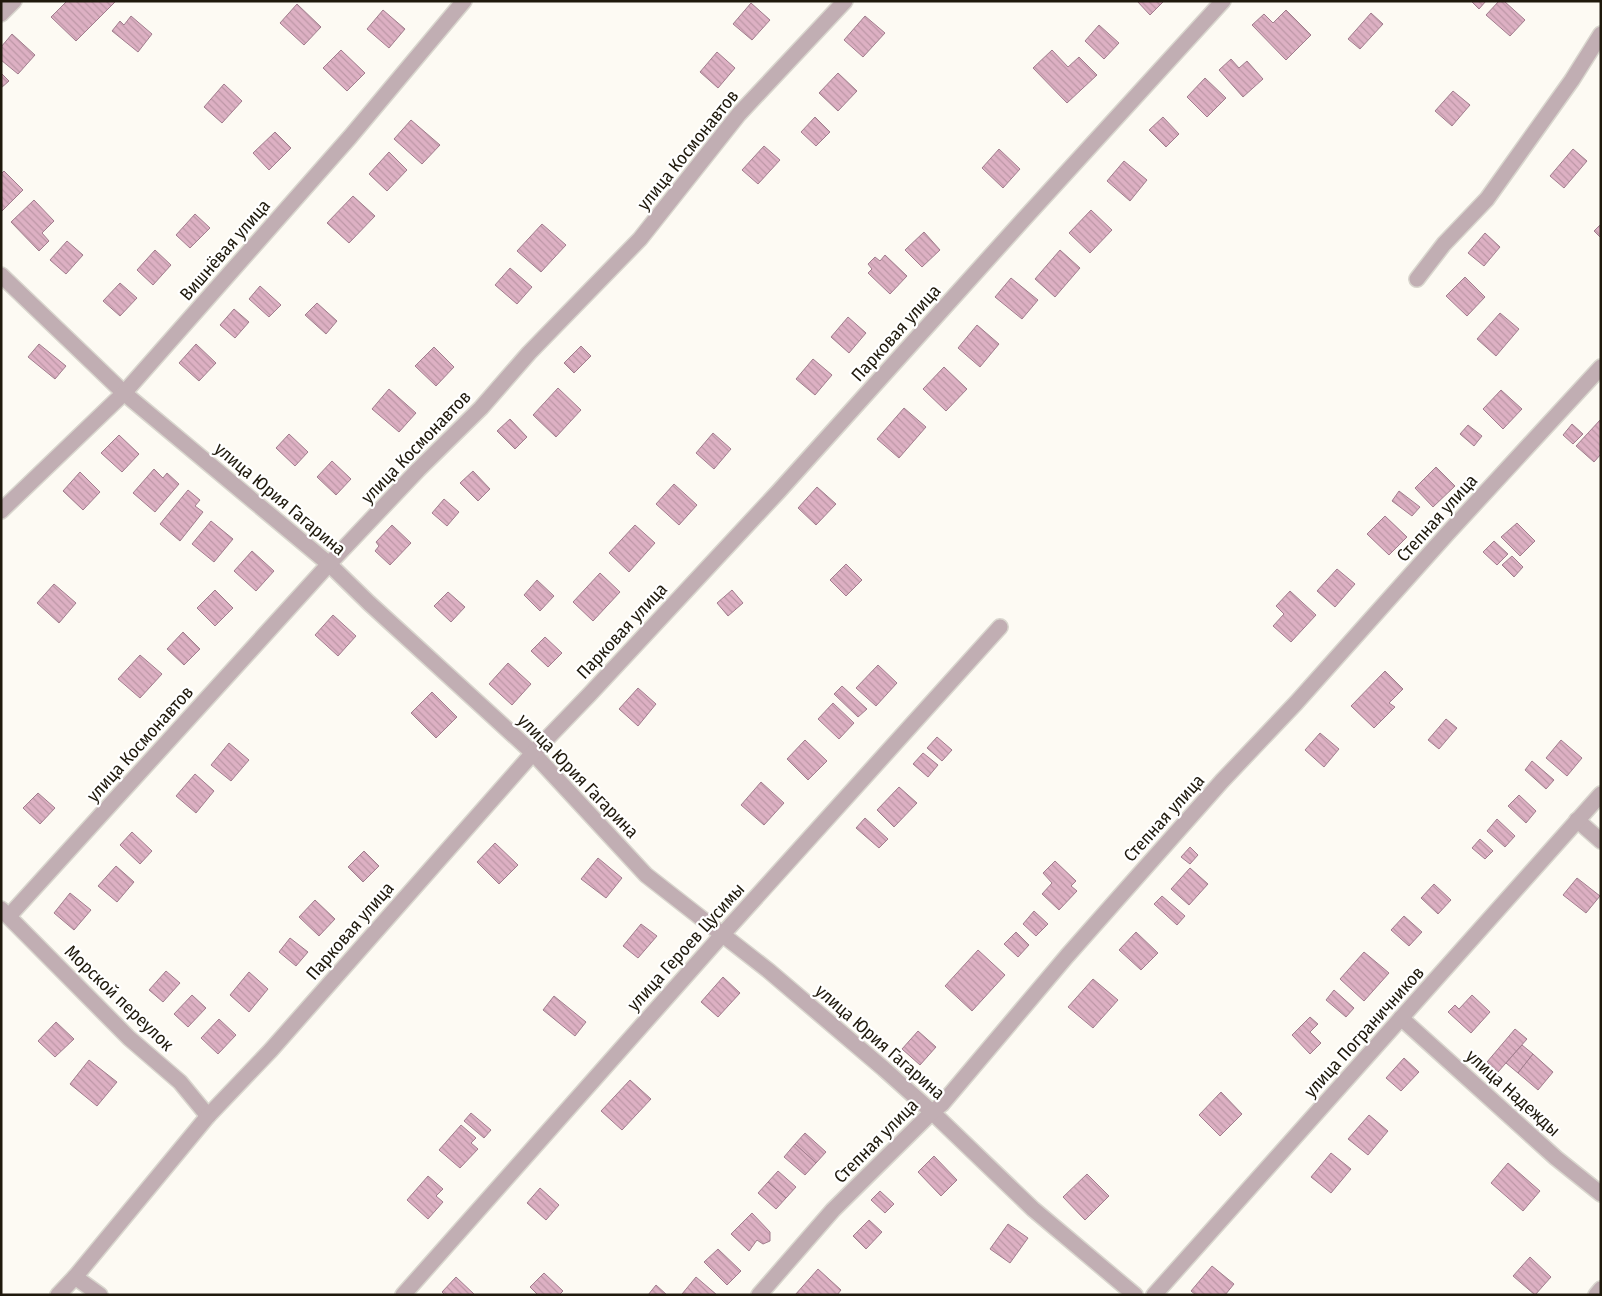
<svg xmlns="http://www.w3.org/2000/svg" width="1602" height="1296" font-family="'Fira Sans Condensed',sans-serif">
<style>
.building{fill:url(#building-back-hatch);stroke:#a17d8d}
.lines{fill:none;stroke-linecap:round;stroke-linejoin:round}
.minor-casing{stroke:#d9d6ce;stroke-width:18}
.minor{stroke:#c1aeb3;stroke-width:15}
.labels{text-anchor:middle;stroke-width:4.5;stroke-linejoin:round;paint-order:stroke}
.street-label{font-size:18px;fill:#1f190c;stroke:#fff}
</style>
<defs>
<pattern id="building-back-hatch" width="6" height="6" patternUnits="userSpaceOnUse" patternTransform="scale(1.25)"><rect width="6" height="6" fill="#ddb0c3"/><path d="M-1 5l2 2M0 0l6 6M5-1l2 2" fill="none" stroke="#bd97a6"/></pattern>
</defs>
<rect width="100%" height="100%" fill="#fdfaf3"/>
<g class="building">
<path d="M 67,1 L 116,1 L 76,41 L 51,17 Z"/>
<path d="M 1137,1 L 1164,1 L 1150,15 Z"/>
<path d="M 1471,1 L 1486,1 L 1479,9 Z"/>
<path d="M 1499,1 L 1504,1 L 1525,20 L 1510,36 L 1486,15 Z"/>
<path d="M 751,3 L 770,20 L 752,40 L 733,24 Z"/>
<path d="M 297,4 L 321,27 L 304,45 L 280,23 Z"/>
<path d="M 383,10 L 405,29 L 389,48 L 367,29 Z"/>
<path d="M 1286,10 L 1311,35 L 1286,60 L 1252,25 L 1264,14 L 1273,23 Z"/>
<path d="M 1371,13 L 1383,24 L 1360,49 L 1348,39 Z"/>
<path d="M 131,16 L 152,34 L 138,52 L 112,31 L 120,21 L 124,25 Z"/>
<path d="M 865,16 L 885,33 L 863,57 L 844,40 Z"/>
<path d="M 1099,25 L 1119,43 L 1104,59 L 1085,41 Z"/>
<path d="M 12,34 L 35,55 L 18,74 L 1,60 L 1,47 Z"/>
<path d="M 341,50 L 365,73 L 347,91 L 323,68 Z"/>
<path d="M 1052,50 L 1068,67 L 1079,57 L 1097,75 L 1067,103 L 1033,68 Z"/>
<path d="M 717,52 L 735,68 L 718,88 L 700,72 Z"/>
<path d="M 1231,59 L 1239,68 L 1247,61 L 1263,79 L 1243,97 L 1219,70 Z"/>
<path d="M 1,73 L 9,81 L 1,88 Z"/>
<path d="M 838,73 L 857,91 L 838,111 L 819,93 Z"/>
<path d="M 1205,78 L 1226,98 L 1207,117 L 1187,97 Z"/>
<path d="M 224,84 L 242,101 L 222,123 L 204,107 Z"/>
<path d="M 1453,91 L 1470,105 L 1452,126 L 1435,111 Z"/>
<path d="M 815,117 L 830,132 L 816,146 L 801,132 Z"/>
<path d="M 1163,117 L 1179,134 L 1166,147 L 1149,130 Z"/>
<path d="M 411,120 L 440,145 L 422,164 L 394,139 Z"/>
<path d="M 275,132 L 291,148 L 269,170 L 253,153 Z"/>
<path d="M 764,146 L 780,160 L 758,184 L 742,170 Z"/>
<path d="M 999,149 L 1020,169 L 1003,188 L 982,168 Z"/>
<path d="M 1573,149 L 1587,161 L 1564,188 L 1550,176 Z"/>
<path d="M 389,152 L 407,170 L 387,191 L 369,174 Z"/>
<path d="M 1124,161 L 1147,180 L 1130,201 L 1107,181 Z"/>
<path d="M 4,171 L 23,190 L 2,211 L 1,174 Z"/>
<path d="M 353,196 L 375,216 L 349,243 L 327,223 Z"/>
<path d="M 34,200 L 54,221 L 42,233 L 49,241 L 39,251 L 11,222 Z"/>
<path d="M 1091,210 L 1112,230 L 1090,253 L 1069,233 Z"/>
<path d="M 195,214 L 210,228 L 190,248 L 176,235 Z"/>
<path d="M 542,224 L 566,245 L 541,272 L 517,251 Z"/>
<path d="M 1601,224 L 1601,238 L 1594,231 Z"/>
<path d="M 924,232 L 940,250 L 922,267 L 905,250 Z"/>
<path d="M 1485,233 L 1500,247 L 1484,266 L 1468,253 Z"/>
<path d="M 67,241 L 83,255 L 66,274 L 50,260 Z"/>
<path d="M 155,250 L 171,265 L 153,285 L 137,270 Z"/>
<path d="M 1060,250 L 1080,268 L 1055,297 L 1035,279 Z"/>
<path d="M 885,255 L 907,276 L 890,294 L 868,273 L 872,269 L 868,264 L 875,257 L 880,261 Z"/>
<path d="M 510,268 L 532,287 L 517,304 L 495,285 Z"/>
<path d="M 1465,277 L 1485,297 L 1467,316 L 1446,296 Z"/>
<path d="M 1011,278 L 1038,300 L 1022,319 L 995,297 Z"/>
<path d="M 120,283 L 137,298 L 120,316 L 103,301 Z"/>
<path d="M 260,286 L 281,305 L 269,317 L 249,299 Z"/>
<path d="M 317,303 L 337,321 L 326,334 L 305,315 Z"/>
<path d="M 234,309 L 249,322 L 235,338 L 220,325 Z"/>
<path d="M 1500,313 L 1519,329 L 1496,356 L 1477,339 Z"/>
<path d="M 848,317 L 866,333 L 849,353 L 831,337 Z"/>
<path d="M 977,325 L 999,344 L 980,367 L 958,348 Z"/>
<path d="M 39,344 L 66,366 L 55,379 L 28,357 Z"/>
<path d="M 196,344 L 216,363 L 199,381 L 179,363 Z"/>
<path d="M 581,346 L 591,356 L 574,373 L 564,363 Z"/>
<path d="M 434,347 L 454,367 L 436,386 L 415,366 Z"/>
<path d="M 813,359 L 832,375 L 815,395 L 796,379 Z"/>
<path d="M 944,367 L 967,389 L 946,411 L 923,389 Z"/>
<path d="M 558,388 L 581,410 L 556,437 L 533,415 Z"/>
<path d="M 389,389 L 416,413 L 399,432 L 372,409 Z"/>
<path d="M 1501,390 L 1522,409 L 1503,429 L 1483,409 Z"/>
<path d="M 904,408 L 926,427 L 899,458 L 877,439 Z"/>
<path d="M 510,419 L 527,437 L 515,449 L 497,431 Z"/>
<path d="M 1601,419 L 1601,454 L 1594,462 L 1576,446 Z"/>
<path d="M 1572,424 L 1583,434 L 1573,444 L 1563,435 Z"/>
<path d="M 1468,425 L 1482,436 L 1474,446 L 1460,434 Z"/>
<path d="M 713,433 L 731,449 L 714,469 L 696,453 Z"/>
<path d="M 289,434 L 308,452 L 295,466 L 276,448 Z"/>
<path d="M 119,435 L 139,454 L 122,472 L 101,453 Z"/>
<path d="M 332,461 L 351,479 L 336,495 L 317,477 Z"/>
<path d="M 1436,467 L 1455,486 L 1433,507 L 1415,488 Z"/>
<path d="M 154,469 L 163,478 L 167,473 L 179,484 L 155,512 L 133,493 Z"/>
<path d="M 473,471 L 490,489 L 478,501 L 460,483 Z"/>
<path d="M 80,472 L 100,492 L 83,510 L 63,491 Z"/>
<path d="M 674,484 L 697,505 L 679,525 L 656,504 Z"/>
<path d="M 817,487 L 836,504 L 816,525 L 798,508 Z"/>
<path d="M 188,490 L 200,500 L 195,506 L 203,512 L 180,541 L 160,524 Z"/>
<path d="M 1399,491 L 1420,507 L 1412,516 L 1392,501 Z"/>
<path d="M 444,499 L 459,512 L 447,526 L 432,513 Z"/>
<path d="M 1385,516 L 1407,537 L 1389,555 L 1367,534 Z"/>
<path d="M 211,521 L 233,539 L 214,562 L 192,544 Z"/>
<path d="M 1517,523 L 1535,541 L 1520,556 L 1501,537 Z"/>
<path d="M 392,525 L 411,543 L 390,565 L 375,551 L 379,546 L 376,542 Z"/>
<path d="M 635,525 L 655,543 L 629,572 L 609,553 Z"/>
<path d="M 1494,541 L 1508,554 L 1497,565 L 1483,552 Z"/>
<path d="M 252,551 L 274,571 L 256,591 L 234,571 Z"/>
<path d="M 1512,556 L 1523,567 L 1514,577 L 1502,565 Z"/>
<path d="M 846,564 L 862,580 L 846,596 L 830,580 Z"/>
<path d="M 1337,569 L 1355,584 L 1335,607 L 1317,591 Z"/>
<path d="M 600,573 L 620,592 L 593,621 L 573,602 Z"/>
<path d="M 537,580 L 554,596 L 540,611 L 524,595 Z"/>
<path d="M 54,584 L 76,603 L 59,623 L 37,603 Z"/>
<path d="M 215,590 L 233,608 L 215,626 L 197,608 Z"/>
<path d="M 732,590 L 743,603 L 728,616 L 717,603 Z"/>
<path d="M 1290,591 L 1316,615 L 1291,642 L 1273,626 L 1284,614 L 1276,606 Z"/>
<path d="M 448,592 L 465,607 L 451,622 L 434,606 Z"/>
<path d="M 333,615 L 356,636 L 338,656 L 315,635 Z"/>
<path d="M 183,632 L 200,649 L 184,665 L 167,649 Z"/>
<path d="M 545,637 L 562,653 L 548,667 L 531,651 Z"/>
<path d="M 140,655 L 162,674 L 140,698 L 118,679 Z"/>
<path d="M 508,663 L 531,684 L 512,705 L 489,684 Z"/>
<path d="M 878,665 L 897,683 L 876,706 L 856,688 Z"/>
<path d="M 1385,671 L 1403,689 L 1389,703 L 1395,707 L 1374,728 L 1351,706 Z"/>
<path d="M 842,686 L 867,709 L 858,717 L 834,694 Z"/>
<path d="M 638,688 L 656,704 L 638,726 L 619,709 Z"/>
<path d="M 432,692 L 457,717 L 436,738 L 411,713 Z"/>
<path d="M 833,703 L 854,723 L 839,739 L 818,719 Z"/>
<path d="M 1446,719 L 1457,728 L 1439,749 L 1428,740 Z"/>
<path d="M 1320,733 L 1339,749 L 1324,767 L 1305,750 Z"/>
<path d="M 937,737 L 952,750 L 942,761 L 927,748 Z"/>
<path d="M 805,740 L 827,761 L 808,780 L 787,759 Z"/>
<path d="M 1561,740 L 1582,758 L 1567,776 L 1546,758 Z"/>
<path d="M 229,743 L 249,760 L 231,781 L 211,765 Z"/>
<path d="M 923,753 L 938,765 L 928,777 L 913,764 Z"/>
<path d="M 1532,761 L 1554,780 L 1546,789 L 1525,770 Z"/>
<path d="M 195,774 L 214,791 L 196,813 L 176,796 Z"/>
<path d="M 761,782 L 784,803 L 764,825 L 741,805 Z"/>
<path d="M 899,787 L 917,803 L 894,827 L 877,810 Z"/>
<path d="M 38,793 L 55,808 L 40,824 L 23,808 Z"/>
<path d="M 1519,795 L 1536,811 L 1526,823 L 1508,806 Z"/>
<path d="M 865,818 L 888,839 L 879,848 L 856,828 Z"/>
<path d="M 1497,819 L 1515,836 L 1505,847 L 1487,831 Z"/>
<path d="M 132,832 L 152,851 L 140,864 L 120,845 Z"/>
<path d="M 1480,839 L 1493,851 L 1485,859 L 1472,848 Z"/>
<path d="M 495,843 L 518,865 L 499,884 L 477,862 Z"/>
<path d="M 1190,847 L 1198,855 L 1190,864 L 1181,857 Z"/>
<path d="M 364,851 L 379,866 L 363,882 L 348,867 Z"/>
<path d="M 598,858 L 622,878 L 606,898 L 581,879 Z"/>
<path d="M 1055,861 L 1076,881 L 1071,886 L 1077,891 L 1059,910 L 1042,894 L 1052,883 L 1043,873 Z"/>
<path d="M 116,866 L 134,882 L 117,902 L 98,886 Z"/>
<path d="M 1190,868 L 1208,884 L 1189,905 L 1171,889 Z"/>
<path d="M 1577,878 L 1600,896 L 1586,913 L 1563,895 Z"/>
<path d="M 1434,884 L 1451,900 L 1438,914 L 1421,898 Z"/>
<path d="M 70,893 L 91,910 L 74,930 L 54,913 Z"/>
<path d="M 1162,896 L 1185,916 L 1177,925 L 1154,904 Z"/>
<path d="M 315,900 L 335,919 L 319,936 L 299,917 Z"/>
<path d="M 1034,911 L 1048,924 L 1036,936 L 1023,924 Z"/>
<path d="M 1404,916 L 1422,932 L 1409,946 L 1391,930 Z"/>
<path d="M 641,924 L 657,936 L 638,958 L 623,946 Z"/>
<path d="M 1016,932 L 1029,945 L 1018,957 L 1004,944 Z"/>
<path d="M 1136,932 L 1158,953 L 1141,970 L 1119,950 Z"/>
<path d="M 290,938 L 308,952 L 296,966 L 279,952 Z"/>
<path d="M 978,950 L 1005,975 L 972,1011 L 945,986 Z"/>
<path d="M 1364,952 L 1389,973 L 1364,1001 L 1340,979 Z"/>
<path d="M 166,971 L 180,983 L 163,1002 L 149,990 Z"/>
<path d="M 249,972 L 268,989 L 249,1012 L 230,995 Z"/>
<path d="M 723,977 L 740,993 L 718,1017 L 701,1002 Z"/>
<path d="M 1093,979 L 1118,1000 L 1093,1028 L 1068,1007 Z"/>
<path d="M 1334,990 L 1354,1008 L 1346,1017 L 1326,1000 Z"/>
<path d="M 192,995 L 206,1008 L 188,1027 L 174,1014 Z"/>
<path d="M 1472,995 L 1490,1012 L 1471,1033 L 1448,1012 L 1455,1005 L 1459,1009 Z"/>
<path d="M 554,996 L 586,1022 L 575,1036 L 543,1010 Z"/>
<path d="M 1310,1017 L 1318,1024 L 1310,1032 L 1321,1043 L 1310,1054 L 1292,1035 Z"/>
<path d="M 219,1019 L 236,1035 L 218,1054 L 201,1038 Z"/>
<path d="M 56,1022 L 74,1039 L 55,1057 L 38,1041 Z"/>
<path d="M 1515,1029 L 1527,1039 L 1498,1072 L 1487,1062 Z"/>
<path d="M 918,1031 L 936,1047 L 920,1065 L 902,1049 Z"/>
<path d="M 1522,1045 L 1533,1054 L 1518,1073 L 1506,1063 Z"/>
<path d="M 1533,1054 L 1553,1072 L 1538,1090 L 1518,1073 Z"/>
<path d="M 1404,1058 L 1419,1072 L 1401,1091 L 1386,1078 Z"/>
<path d="M 89,1060 L 117,1082 L 97,1106 L 70,1084 Z"/>
<path d="M 630,1080 L 651,1099 L 622,1130 L 601,1111 Z"/>
<path d="M 1221,1092 L 1242,1114 L 1220,1136 L 1199,1115 Z"/>
<path d="M 471,1113 L 491,1130 L 484,1138 L 464,1121 Z"/>
<path d="M 1369,1115 L 1388,1131 L 1368,1155 L 1348,1139 Z"/>
<path d="M 461,1125 L 476,1138 L 471,1143 L 478,1149 L 460,1168 L 439,1150 Z"/>
<path d="M 805,1133 L 826,1152 L 816,1163 L 795,1144 Z"/>
<path d="M 795,1144 L 816,1163 L 805,1175 L 784,1157 Z"/>
<path d="M 1331,1153 L 1351,1169 L 1331,1193 L 1311,1177 Z"/>
<path d="M 934,1156 L 957,1180 L 941,1196 L 918,1172 Z"/>
<path d="M 1508,1163 L 1540,1191 L 1523,1211 L 1491,1183 Z"/>
<path d="M 778,1171 L 796,1187 L 786,1198 L 768,1182 Z"/>
<path d="M 1087,1174 L 1109,1196 L 1085,1220 L 1063,1197 Z"/>
<path d="M 428,1176 L 443,1189 L 436,1196 L 443,1202 L 428,1219 L 407,1200 Z"/>
<path d="M 768,1182 L 786,1198 L 776,1209 L 758,1193 Z"/>
<path d="M 540,1188 L 559,1205 L 546,1220 L 527,1203 Z"/>
<path d="M 880,1191 L 894,1204 L 885,1213 L 871,1200 Z"/>
<path d="M 752,1213 L 770,1232 L 770,1241 L 763,1244 L 757,1240 L 749,1251 L 731,1234 Z"/>
<path d="M 869,1220 L 882,1232 L 866,1249 L 853,1236 Z"/>
<path d="M 1008,1224 L 1028,1238 L 1010,1263 L 990,1249 Z"/>
<path d="M 718,1249 L 741,1271 L 727,1285 L 704,1262 Z"/>
<path d="M 1530,1257 L 1551,1277 L 1535,1295 L 1513,1276 Z"/>
<path d="M 1212,1266 L 1234,1284 L 1225,1295 L 1196,1295 L 1191,1291 Z"/>
<path d="M 818,1269 L 841,1290 L 837,1295 L 795,1295 Z"/>
<path d="M 544,1273 L 563,1291 L 559,1295 L 538,1295 L 530,1287 Z"/>
<path d="M 456,1277 L 475,1295 L 445,1295 L 442,1292 Z"/>
<path d="M 696,1277 L 717,1295 L 682,1294 Z"/>
<path d="M 656,1285 L 667,1295 L 648,1295 Z"/>
</g>
<g class="lines">
<defs>
<g id="minor">
<path d="M 1,14 L 14,1"/>
<path d="M 1,275 L 124,393 L 329,564 L 369,603 L 533,753 L 646,875 L 769,971 L 884,1069 L 932,1112 L 1033,1209 L 1135,1295"/>
<path d="M 1417,279 L 1444,244 L 1487,199 L 1572,80 L 1601,34"/>
<path d="M 1,511 L 124,393 L 350,137 L 464,1"/>
<path d="M 1577,820 L 1601,841"/>
<path d="M 1,909 L 129,1038 L 180,1082 L 208,1116"/>
<path d="M 9,916 L 329,564 L 418,470 L 481,408 L 529,353 L 640,239 L 739,114 L 845,1"/>
<path d="M 1401,1018 L 1556,1158 L 1601,1194"/>
<path d="M 75,1277 L 100,1295"/>
<path d="M 58,1295 L 75,1277 L 208,1116 L 271,1050 L 533,753 L 589,695 L 779,491 L 1023,220 L 1223,1"/>
<path d="M 403,1295 L 722,935 L 1000,627"/>
<path d="M 759,1295 L 833,1210 L 932,1112 L 942,1104 L 1067,956 L 1222,781 L 1296,703 L 1447,534 L 1601,367"/>
<path d="M 1154,1295 L 1601,794"/>
<path d="M 1596,1295 L 1601,1289"/>
</g>
</defs>
<use href="#minor" class="minor-casing"/>
<use href="#minor" class="minor"/>
</g>
<g class="labels">
<g class="street-label">
<text transform="translate(688 150) rotate(-51)" y="6">улица Космонавтов</text>
<text transform="translate(225 250) rotate(-49)" y="6">Вишнёвая улица</text>
<text transform="translate(896 333) rotate(-48)" y="6">Парковая улица</text>
<text transform="translate(416 447) rotate(-46)" y="6">улица Космонавтов</text>
<text transform="translate(280 499) rotate(40)" y="6">улица Юрия Гагарина</text>
<text transform="translate(1437 518) rotate(-48)" y="6">Степная улица</text>
<text transform="translate(622 631) rotate(-47)" y="6">Парковая улица</text>
<text transform="translate(140 744) rotate(-48)" y="6">улица Космонавтов</text>
<text transform="translate(578 776) rotate(46)" y="6">улица Юрия Гагарина</text>
<text transform="translate(1164 818) rotate(-48)" y="6">Степная улица</text>
<text transform="translate(350 931) rotate(-49)" y="6">Парковая улица</text>
<text transform="translate(686 947) rotate(-48)" y="6">улица Героев Цусимы</text>
<text transform="translate(119 998) rotate(44)" y="6">Морской переулок</text>
<text transform="translate(1364 1032) rotate(-48)" y="6">улица Пограничников</text>
<text transform="translate(880 1042) rotate(41)" y="6">улица Юрия Гагарина</text>
<text transform="translate(1513 1093) rotate(42)" y="6">улица Надежды</text>
<text transform="translate(876 1141) rotate(-45)" y="6">Степная улица</text>
</g>
</g>
<rect width="1602" height="1296" fill="none" stroke="#1f190c" stroke-width="5"/>
</svg>
